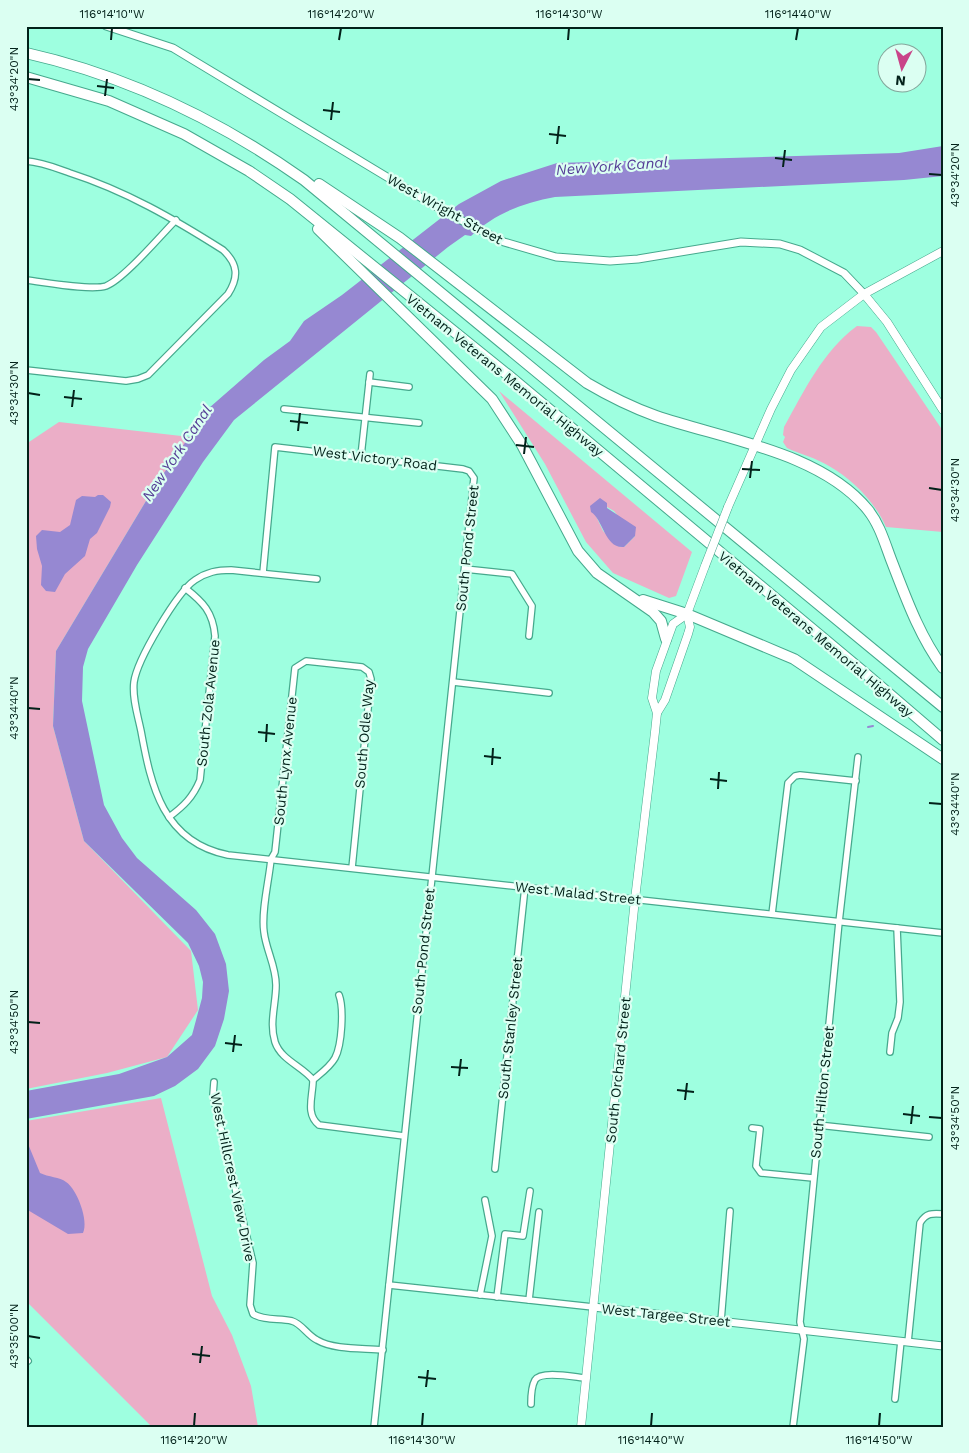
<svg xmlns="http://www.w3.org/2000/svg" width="969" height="1453" font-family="'Work Sans',sans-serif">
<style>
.green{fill:#ebaec7;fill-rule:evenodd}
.water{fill:#9688d2}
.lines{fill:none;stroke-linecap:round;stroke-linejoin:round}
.stream{stroke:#9688d2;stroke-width:2}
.minor-casing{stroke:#46a98d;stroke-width:8}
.tertiary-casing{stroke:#46a98d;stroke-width:9}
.secondary-casing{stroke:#46a98d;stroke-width:9}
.motorway-casing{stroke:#46a98d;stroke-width:12}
.minor{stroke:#fff;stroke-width:5.5}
.tertiary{stroke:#fff;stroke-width:7}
.secondary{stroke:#fff;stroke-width:8}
.motorway{stroke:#fff;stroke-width:10}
.secondary-bridge-casing{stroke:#46a98d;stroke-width:9;stroke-linecap:butt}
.secondary-bridge{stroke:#fff;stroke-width:8}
.ticks{fill:none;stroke:#022119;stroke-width:2}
.labels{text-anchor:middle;stroke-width:4.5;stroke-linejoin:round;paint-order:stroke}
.street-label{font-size:14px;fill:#022119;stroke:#dbfff2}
.water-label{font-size:15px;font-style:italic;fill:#553d96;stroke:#dbfff2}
.neatline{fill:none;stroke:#022119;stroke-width:2}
.ticks-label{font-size:12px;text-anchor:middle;fill:#022119}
</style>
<rect width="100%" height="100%" fill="#9effe0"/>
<g class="green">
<path d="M 857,326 L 871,327 L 876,332 L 943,431 L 943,532 L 886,527 C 876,503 852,479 829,466 C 816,458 800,454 787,448 L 783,442 L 785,437 L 783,435 L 784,427 C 804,391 823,351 857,326 Z"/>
<path d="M 499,391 L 692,552 L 676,596 L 669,598 L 613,573 L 586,542 L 545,464 ZM 607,507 L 614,511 L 635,536 L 624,547 L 620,547 L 603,531 L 595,514 Z"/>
<path d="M 59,422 L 190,437 L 155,486 L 56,651 L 53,726 L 84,841 L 191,951 L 198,1010 L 167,1057 L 107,1073 L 26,1089 L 26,444 Z"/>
<path d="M 161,1098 L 212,1296 L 232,1335 L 251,1386 L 258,1427 L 152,1427 L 26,1301 L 26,1121 Z"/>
</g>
<g class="water">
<path d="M 943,146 L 943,176 L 904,180 L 555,197 C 523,203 495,213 471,236 L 465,235 L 448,247 L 234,420 L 203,462 L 137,565 L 88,649 L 83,667 L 82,701 L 104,805 L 122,838 L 137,858 L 196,910 L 215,934 L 226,964 L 229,991 L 224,1019 L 215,1046 L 198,1069 L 175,1086 L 154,1096 L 26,1119 L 26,1091 L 119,1074 L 167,1057 L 192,1035 L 202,998 L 203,982 L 199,966 L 188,943 L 84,841 L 53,726 L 56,651 L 155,486 L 209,408 L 264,360 L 290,341 L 304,321 L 342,295 L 459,204 L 501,181 L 557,163 L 899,153 Z"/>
<path d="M 98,495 L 103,495 L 111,502 L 110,507 L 97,533 L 90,539 L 85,556 L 65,574 L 55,592 L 46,591 L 41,585 L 42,566 L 37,549 L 36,536 L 42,530 L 60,532 L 70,525 L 76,500 L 82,496 L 95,497 Z"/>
<path d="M 600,498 L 607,503 L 607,508 L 636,527 L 635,536 L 624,547 C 605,549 603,519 591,512 L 590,506 Z"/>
<path d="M 26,1139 L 40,1173 C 48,1177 60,1177 66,1182 C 77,1189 89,1221 83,1233 L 68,1234 L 26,1209 Z"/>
</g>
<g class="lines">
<path class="stream" d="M 868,727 L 873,726"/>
<defs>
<g id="minor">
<path d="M 26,161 C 42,162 56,168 70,173 C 126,191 174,219 223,250 C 238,264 239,277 228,294 L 148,375 L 138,379 L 126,381 L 26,370"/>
<path d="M 26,280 C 44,282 91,291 106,286 C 124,279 161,235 176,220"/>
<path d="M 369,382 L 409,387"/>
<path d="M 284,409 L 419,423"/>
<path d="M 361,456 L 370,374"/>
<path d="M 465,569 L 512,574 L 532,606 L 529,636"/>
<path d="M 263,573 L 275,447 L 463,469 L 469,471 L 474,478 L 374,1427"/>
<path d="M 317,579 L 231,570 C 217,570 207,572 195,580 C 177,592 137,660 134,682 C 132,698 138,716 141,731 C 151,786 163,842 228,855 L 943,933"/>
<path d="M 453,682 L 549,693"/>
<path d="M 169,817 C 184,806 193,797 200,780 L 215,636 C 213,612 203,602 185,588"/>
<path d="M 352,868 L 371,679 L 369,672 L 362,667 L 306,661 L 295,668 L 275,852 L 271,859 C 269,881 261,911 264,932 C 266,950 276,966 276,985 C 276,1004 269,1023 275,1042 C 281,1060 302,1066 313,1080 C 313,1096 305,1114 319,1125 L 404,1136"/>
<path d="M 772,914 L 788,783 L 795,776 L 800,775 L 856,781"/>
<path d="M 890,1052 L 892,1033 L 898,1018 L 900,1002 L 897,928"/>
<path d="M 313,1080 C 320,1074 330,1067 335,1058 C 342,1045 344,1008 339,995"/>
<path d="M 214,1082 L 213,1095 L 253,1263 L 250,1305 L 253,1314 C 265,1321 279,1318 292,1321 C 302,1324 307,1335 317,1340 C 334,1350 363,1348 383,1350"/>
<path d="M 818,1125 L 929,1137"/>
<path d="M 752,1128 L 760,1129 L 756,1166 L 761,1173 L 813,1178"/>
<path d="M 495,1169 L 525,887"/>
<path d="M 389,1285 L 593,1307"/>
<path d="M 480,1295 L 492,1236 L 485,1200"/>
<path d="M 497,1297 L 505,1234 L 523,1236 L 530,1191"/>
<path d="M 529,1300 L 539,1212"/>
<path d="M 721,1321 L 730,1211"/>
<path d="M 908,1342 L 920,1223 C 926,1213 932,1213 943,1214"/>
<path d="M 26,1359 L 28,1361"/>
<path d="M 895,1399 L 901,1341"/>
<path d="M 531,1404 C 531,1397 531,1387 535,1380 C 541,1370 574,1377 586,1378"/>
<path d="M 793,1427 L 804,1339 L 800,1322 L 839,922 L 858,757"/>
</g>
<g id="tertiary">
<path d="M 106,26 L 173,48 L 445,212 L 504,242 L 556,257 L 610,261 L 638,259 L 741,242 L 780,244 L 800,250 L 844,273 L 864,294"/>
<path d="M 593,1307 L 943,1346"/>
</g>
<g id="secondary">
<path d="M 864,294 L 887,322 L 943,410"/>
<path d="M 728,507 L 771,409 L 791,370 L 821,327 L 864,294 L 943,251"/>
<path d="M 657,713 L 665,700 L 688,634 L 690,627 L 687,614 L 705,566"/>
<path d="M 581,1427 L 635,899 L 655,732 L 657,713 L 652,698 L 656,671 L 673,624 L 687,614"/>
</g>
<g id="motorway">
<path d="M 26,53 C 128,76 219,120 304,180 L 943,707"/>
<path d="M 26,77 L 109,101 L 184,134 L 249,171 L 290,199 L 508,375 L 865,673 L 943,740"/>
<path d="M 319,184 L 400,238 L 587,383 C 609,396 631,407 656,416 C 723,439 821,452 868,510 C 880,525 885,544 892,562 C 906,598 919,635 943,668"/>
<path d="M 318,229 L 492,399 L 522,445 L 578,551 L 597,573 L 653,612 L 661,621 L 666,639"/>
<path d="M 643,600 L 687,614 L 794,659 L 943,759"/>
</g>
</defs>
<use href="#minor" class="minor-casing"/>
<use href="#tertiary" class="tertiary-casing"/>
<use href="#secondary" class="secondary-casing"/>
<use href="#motorway" class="motorway-casing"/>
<use href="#minor" class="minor"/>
<use href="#tertiary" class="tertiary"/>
<use href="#secondary" class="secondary"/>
<use href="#motorway" class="motorway"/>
<defs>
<path id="secondary-bridge" d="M 705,566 L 728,507"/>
</defs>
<use href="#secondary-bridge" class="secondary-bridge-casing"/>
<use href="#secondary-bridge" class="secondary-bridge"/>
</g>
<path class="ticks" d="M 111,40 L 112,28M 339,40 L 341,28M 568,40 L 569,28M 796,40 L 798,28M 28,79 L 40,80M 97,86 L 114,88M 105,96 L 107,79M 323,110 L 340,112M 331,120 L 333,102M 549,134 L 566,136M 557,144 L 559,126M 775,158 L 792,160M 783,167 L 785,150M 929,174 L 942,175M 28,393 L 40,395M 64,397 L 82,399M 72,407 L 74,390M 290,421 L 308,423M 298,431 L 300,413M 516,445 L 534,447M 524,454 L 526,437M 742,469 L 760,470M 750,478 L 752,461M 929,488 L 942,490M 28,708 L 40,709M 258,732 L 275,734M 266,742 L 267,724M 484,756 L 501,758M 492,765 L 493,748M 710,779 L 727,781M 718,789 L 719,772M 929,803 L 942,804M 28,1022 L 40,1023M 225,1043 L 242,1045M 233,1052 L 235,1035M 451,1067 L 468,1068M 459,1076 L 461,1059M 677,1090 L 694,1092M 685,1100 L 687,1083M 903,1114 L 920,1116M 929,1117 L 942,1118M 911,1124 L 913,1106M 28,1336 L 40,1338M 192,1354 L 210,1356M 200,1363 L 202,1346M 418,1377 L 436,1379M 426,1387 L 428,1370M 194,1426 L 195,1413M 422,1426 L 423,1413M 651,1426 L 652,1413M 879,1426 L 880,1413"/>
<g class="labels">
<g class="street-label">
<text transform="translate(445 209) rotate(29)" y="5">West Wright Street</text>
<text transform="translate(505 375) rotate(39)" y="5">Vietnam Veterans Memorial Highway</text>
<text transform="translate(375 458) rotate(7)" y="5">West Victory Road</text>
<text transform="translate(467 548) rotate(-84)" y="5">South Pond Street</text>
<text transform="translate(816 634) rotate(40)" y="5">Vietnam Veterans Memorial Highway</text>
<text transform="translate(208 703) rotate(-84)" y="5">South Zola Avenue</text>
<text transform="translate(364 734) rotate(-85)" y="5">South Odle Way</text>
<text transform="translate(285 761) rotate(-84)" y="5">South Lynx Avenue</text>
<text transform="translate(578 893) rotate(6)" y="5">West Malad Street</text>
<text transform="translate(423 951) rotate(-84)" y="5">South Pond Street</text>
<text transform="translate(510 1028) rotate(-84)" y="5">South Stanley Street</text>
<text transform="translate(618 1070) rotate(-84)" y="5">South Orchard Street</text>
<text transform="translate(822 1092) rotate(-84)" y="5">South Hilton Street</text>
<text transform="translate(233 1177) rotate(78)" y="5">West Hillcrest View Drive</text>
<text transform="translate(666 1315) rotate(6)" y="5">West Targee Street</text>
</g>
<g class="water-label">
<text transform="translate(612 166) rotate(-4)" y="5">New York Canal</text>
<text transform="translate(177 453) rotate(-56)" y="5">New York Canal</text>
</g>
</g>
<rect width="969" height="1453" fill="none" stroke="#dbfff2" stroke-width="55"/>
<g transform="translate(902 68) rotate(186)"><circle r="24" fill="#dbfff2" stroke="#84a69b"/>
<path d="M0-4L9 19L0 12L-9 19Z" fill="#c94589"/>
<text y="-8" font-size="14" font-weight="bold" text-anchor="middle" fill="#022119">N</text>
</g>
<rect x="28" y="28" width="914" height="1398" class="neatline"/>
<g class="ticks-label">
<text x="112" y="18">116°14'10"W</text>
<text x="341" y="18">116°14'20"W</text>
<text x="569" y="18">116°14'30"W</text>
<text x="798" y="18">116°14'40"W</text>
<text transform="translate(14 79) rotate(-90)" y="4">43°34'20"N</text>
<text transform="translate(955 175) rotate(-90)" y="4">43°34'20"N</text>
<text transform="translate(14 393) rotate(-90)" y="4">43°34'30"N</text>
<text transform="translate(955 490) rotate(-90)" y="4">43°34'30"N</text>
<text transform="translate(14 708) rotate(-90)" y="4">43°34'40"N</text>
<text transform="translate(955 804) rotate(-90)" y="4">43°34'40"N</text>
<text transform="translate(14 1022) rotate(-90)" y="4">43°34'50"N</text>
<text transform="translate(955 1118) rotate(-90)" y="4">43°34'50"N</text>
<text transform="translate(14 1336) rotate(-90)" y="4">43°35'00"N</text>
<text x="194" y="1444">116°14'20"W</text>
<text x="422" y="1444">116°14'30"W</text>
<text x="651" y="1444">116°14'40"W</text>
<text x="879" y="1444">116°14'50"W</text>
</g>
</svg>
